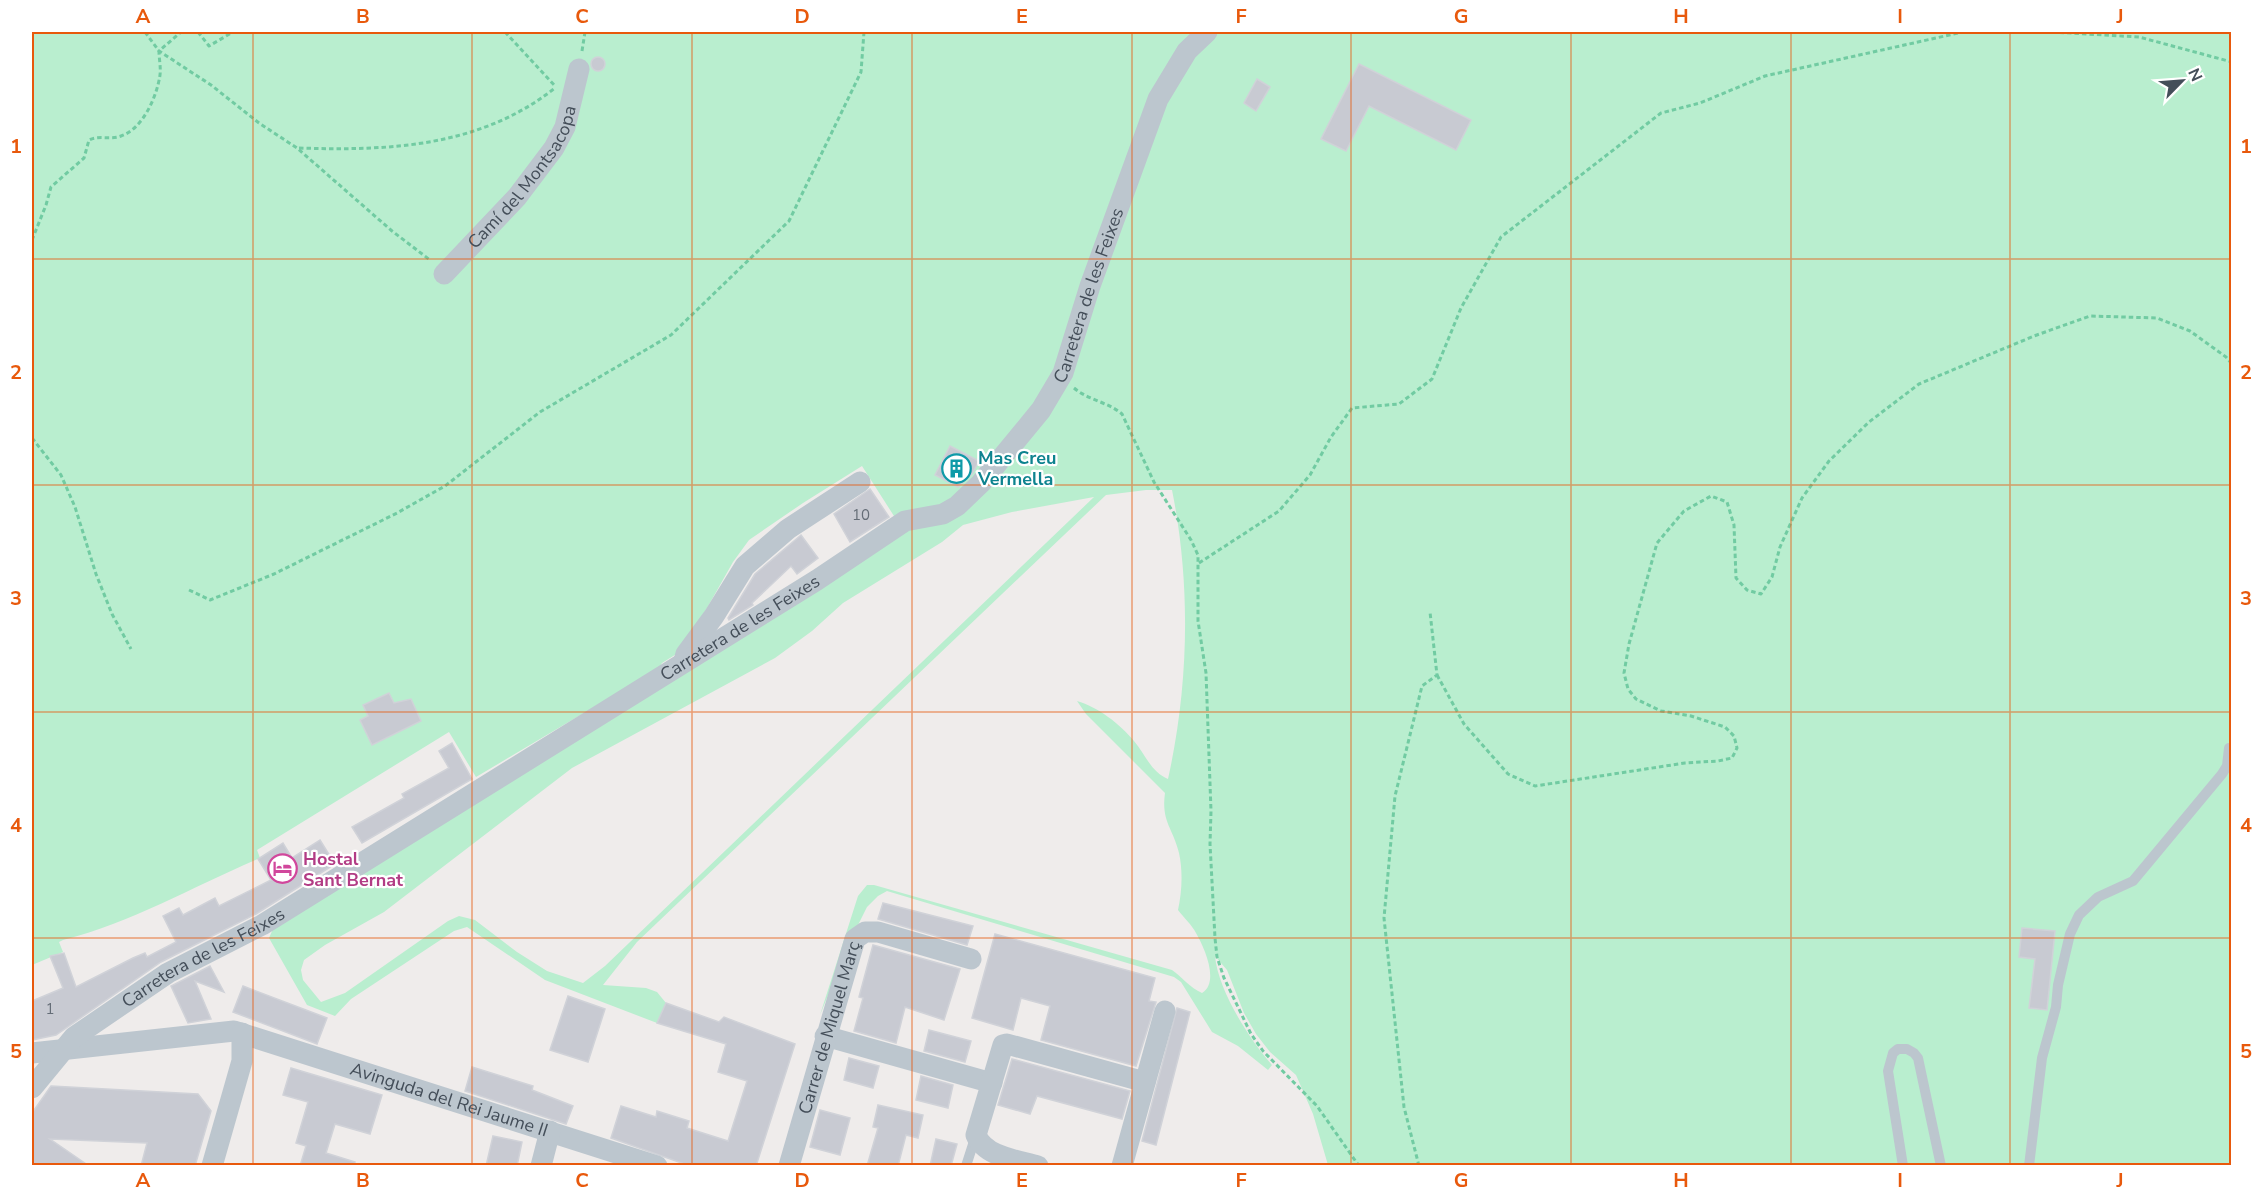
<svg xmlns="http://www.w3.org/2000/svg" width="2263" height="1197" font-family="'Nunito Sans',sans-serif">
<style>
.green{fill:#b9eecf;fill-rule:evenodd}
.building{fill:#c8cad2;stroke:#d0d2d8;stroke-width:1.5}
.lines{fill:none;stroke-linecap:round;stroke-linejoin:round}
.path{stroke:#71cba2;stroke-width:3;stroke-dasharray:4.5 3;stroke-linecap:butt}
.service{stroke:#bcc6ce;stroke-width:10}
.minor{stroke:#bcc6ce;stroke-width:21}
.grid{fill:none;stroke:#e8590c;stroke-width:1.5;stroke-opacity:0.55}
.labels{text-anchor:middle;stroke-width:4.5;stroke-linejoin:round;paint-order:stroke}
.number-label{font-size:15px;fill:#656d77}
.street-label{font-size:18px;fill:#444e59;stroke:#fff}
.culture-label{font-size:18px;font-weight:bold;fill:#0d838f;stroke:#fff;text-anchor:start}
.hotel-label{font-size:18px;font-weight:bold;fill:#b23c85;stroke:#fff;text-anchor:start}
.neatline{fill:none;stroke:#e8590c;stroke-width:2}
.grid-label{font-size:20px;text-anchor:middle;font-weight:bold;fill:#e8590c}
</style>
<rect width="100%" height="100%" fill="#efeceb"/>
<path class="green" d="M 32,32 L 2231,32 L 2231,1165 L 1328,1165 L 1313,1114 L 1296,1075 L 1270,1052 L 1256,1034 L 1244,1013 L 1227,970 L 1215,956 C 1218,990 1249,1039 1272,1065 L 1268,1070 L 1238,1046 L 1212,1032 L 1181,982 L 1174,977 L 887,891 L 878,896 L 867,907 L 851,939 L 820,1015 L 858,896 L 867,885 L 874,885 L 1172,970 C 1182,977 1190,988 1202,993 C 1220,982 1204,947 1196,933 C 1192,925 1184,918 1178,910 C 1182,892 1183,871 1179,853 C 1173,828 1161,822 1165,793 L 1086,714 L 1077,701 C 1098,707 1120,724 1134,741 C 1145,754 1151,772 1168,779 C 1189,685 1191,584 1172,490 L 1146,490 L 1106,495 L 637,942 L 603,985 L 646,988 L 657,992 L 666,1003 L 657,1023 L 545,980 L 467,927 L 454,931 L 351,999 L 335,1016 L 307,1005 L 269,938 L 277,920 L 901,527 L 862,466 L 803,503 L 749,540 L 733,562 L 707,608 L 678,653 L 662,663 L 658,669 L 476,777 L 449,732 L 257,850 L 260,858 C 194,886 133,922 63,940 L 59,942 L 63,952 L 32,965 ZM 1094,497 L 605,966 L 583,983 L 547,971 L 517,952 L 475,920 L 459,916 L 448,921 L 345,993 L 321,1002 L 303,980 L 301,970 L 304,960 L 325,945 L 384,912 L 572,768 L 775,658 L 812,631 L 843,603 L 942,542 L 963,525 L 1012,512 Z"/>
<g class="building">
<circle cx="598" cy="64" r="7"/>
<path d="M 1359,64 L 1471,120 L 1456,150 L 1369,106 L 1346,151 L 1321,139 Z"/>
<path d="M 1257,79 L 1270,87 L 1256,111 L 1244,103 Z"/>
<path d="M 950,446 L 979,461 L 972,474 L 958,487 L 935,475 Z"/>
<path d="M 870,489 L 889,517 L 850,542 L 834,514 Z"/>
<path d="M 801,535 L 818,558 L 797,574 L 791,566 L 752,603 L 753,605 L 729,620 L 728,618 L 755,574 Z"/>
<path d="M 389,693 L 394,703 L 411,699 L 421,721 L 372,745 L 360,720 L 368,716 L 363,705 Z"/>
<path d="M 452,743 L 472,779 L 362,843 L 352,827 L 404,798 L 402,794 L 449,768 L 439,751 Z"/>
<path d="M 320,840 L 335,864 L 256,914 L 161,962 L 56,1035 L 32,1040 L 32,1001 L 63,988 L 50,956 L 64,953 L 76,987 L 133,958 L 145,953 L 147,957 L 176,942 L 163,916 L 179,908 L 183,915 L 215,898 L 219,906 L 271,880 L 258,859 L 283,843 L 292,858 Z"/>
<path d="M 883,903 L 973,926 L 967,945 L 878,919 Z"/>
<path d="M 2022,928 L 2055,931 L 2047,1010 L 2029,1008 L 2035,959 L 2019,957 Z"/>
<path d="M 995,934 L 1155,978 L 1149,1001 L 1156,1002 L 1136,1066 L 1041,1040 L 1050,1006 L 1021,998 L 1013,1030 L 972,1018 Z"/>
<path d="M 873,945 L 960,969 L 944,1020 L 905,1007 L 896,1043 L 854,1031 L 863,998 L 859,997 Z"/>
<path d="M 210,966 L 224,992 L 195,981 L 211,1019 L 188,1023 L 171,986 Z"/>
<path d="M 243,986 L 327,1018 L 317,1044 L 233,1012 Z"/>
<path d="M 568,996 L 605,1009 L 588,1062 L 550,1050 Z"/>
<path d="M 666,1003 L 719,1022 L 724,1017 L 795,1044 L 756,1166 L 690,1166 L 611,1138 L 621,1106 L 656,1117 L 657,1111 L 689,1121 L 687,1128 L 728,1141 L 747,1081 L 718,1072 L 726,1044 L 657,1023 Z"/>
<path d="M 1177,1008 L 1190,1012 L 1156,1145 L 1142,1141 Z"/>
<path d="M 929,1030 L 971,1041 L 965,1062 L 924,1051 Z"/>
<path d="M 849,1058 L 879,1066 L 873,1088 L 844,1080 Z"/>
<path d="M 1012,1059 L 1130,1091 L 1122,1119 L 1037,1096 L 1030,1114 L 998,1105 Z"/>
<path d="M 472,1067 L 533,1086 L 532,1090 L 573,1106 L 566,1124 L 465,1091 Z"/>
<path d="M 291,1068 L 382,1095 L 370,1134 L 335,1124 L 326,1153 L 355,1162 L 354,1166 L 300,1166 L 306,1146 L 296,1143 L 308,1102 L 283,1095 Z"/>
<path d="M 921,1076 L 953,1085 L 948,1108 L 916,1100 Z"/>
<path d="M 51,1086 L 198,1094 L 211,1111 L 195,1166 L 141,1166 L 147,1143 L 50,1139 L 89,1166 L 32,1166 L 32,1113 Z"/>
<path d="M 878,1105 L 923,1115 L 918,1138 L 906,1135 L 898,1166 L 867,1166 L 878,1128 L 873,1127 Z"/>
<path d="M 820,1110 L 850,1118 L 840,1155 L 810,1147 Z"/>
<path d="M 493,1136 L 522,1142 L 517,1166 L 486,1166 Z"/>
<path d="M 936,1139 L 957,1144 L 951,1166 L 930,1166 Z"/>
</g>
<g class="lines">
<g class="path">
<path d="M 145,32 L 159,51 L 211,85 L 259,123 L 297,148 L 392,231 L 430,260"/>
<path d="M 198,32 L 209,46 L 233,32"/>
<path d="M 505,32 L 555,86"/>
<path d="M 2052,32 L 2139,37 L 2232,62"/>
<path d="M 582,51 L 585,32"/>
<path d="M 299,148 C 390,151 480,147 555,88"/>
<path d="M 32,240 L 46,205 L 51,187 L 84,158 L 89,140 C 98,135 111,140 121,136 C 143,129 157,96 160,75 C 161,67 159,59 159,51 L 181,32"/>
<path d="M 1074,388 C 1088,400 1108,402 1122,414 L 1154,482 L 1191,540 L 1198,555 L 1198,621 L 1206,673 L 1211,811 L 1210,844 L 1215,938 L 1217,957 L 1224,978 L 1251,1034 L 1263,1051 L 1317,1106 L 1359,1166"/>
<path d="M 32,438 L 61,475 L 75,507 L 96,574 L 112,614 L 131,649"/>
<path d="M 1199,563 L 1279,511 L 1310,475 L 1331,437 L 1352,408 L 1399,404 L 1432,379 L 1461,308 L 1501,237 L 1661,113 L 1700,103 L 1765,76 L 1963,32"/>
<path d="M 189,590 L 210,600 L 274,574 L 397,513 L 445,486 L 540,412 L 671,335 L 789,221 L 861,72 L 864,32"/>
<path d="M 1437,675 L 1464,724 L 1508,774 L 1535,786 L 1685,763 L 1718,761 L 1732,758 L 1737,748 L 1734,736 L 1725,727 L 1691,716 L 1661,711 L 1636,699 L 1628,689 L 1624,673 L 1629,644 L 1657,543 L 1684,511 L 1711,496 L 1727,502 L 1734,525 L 1736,578 L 1747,590 L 1761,594 L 1772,577 L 1780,547 L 1802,498 L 1829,461 L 1869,422 L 1919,384 L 2034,336 L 2090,316 L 2157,318 L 2190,331 L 2226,357 L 2232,364"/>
<path d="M 1419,1166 L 1404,1107 L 1384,918 L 1395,796 L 1422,686 L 1437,675 L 1430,612"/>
</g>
<g class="service">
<path d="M 966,1166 L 976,1135"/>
<path d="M 1903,1166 L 1888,1071 L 1893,1053 L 1898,1049 L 1907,1049 L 1914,1053 L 1918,1058 L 1941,1166"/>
<path d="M 2029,1166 L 2042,1058 L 2056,1007 L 2058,985 L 2070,934 L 2079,915 L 2098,897 L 2133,881 L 2222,774 L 2227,766 L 2229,748"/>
</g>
<g class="minor">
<path id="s1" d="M 444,274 L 517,197 L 554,148 L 565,127 L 579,69"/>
<path d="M 684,661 L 686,654 L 714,616 L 745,566 L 788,529 L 860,482"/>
<path d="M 825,1036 L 992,1083"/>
<path id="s2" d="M 32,1053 L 234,1031 L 657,1166"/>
<path id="s3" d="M 32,1088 L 74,1037 L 168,973 L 262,925 L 817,580 L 905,521 L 943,514 L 957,506 L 981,483 L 1041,410 L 1063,373 L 1090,286 L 1158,99 L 1187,51 L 1207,32"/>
<path d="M 212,1166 L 242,1061 L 242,1033"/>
<path d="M 541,1166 L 550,1131"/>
<path id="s4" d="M 789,1166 L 855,939 L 865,932 L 878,932 L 971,959"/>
<path d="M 1038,1166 C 1017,1160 985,1157 976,1135 L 1003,1045 L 1007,1044 L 1145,1082"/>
<path d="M 1122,1166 L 1165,1011"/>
</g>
</g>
<path class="grid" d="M 253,32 L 253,1166M 472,32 L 472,1166M 692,32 L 692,1166M 912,32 L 912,1166M 1132,32 L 1132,1166M 1351,32 L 1351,1166M 1571,32 L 1571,1166M 1791,32 L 1791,1166M 2010,32 L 2010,1166M 32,259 L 2232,259M 32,485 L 2232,485M 32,712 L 2232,712M 32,938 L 2232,938"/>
<defs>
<symbol id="building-ring" viewBox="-11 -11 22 22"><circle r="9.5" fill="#fff" stroke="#0f9aa8" stroke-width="1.5"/><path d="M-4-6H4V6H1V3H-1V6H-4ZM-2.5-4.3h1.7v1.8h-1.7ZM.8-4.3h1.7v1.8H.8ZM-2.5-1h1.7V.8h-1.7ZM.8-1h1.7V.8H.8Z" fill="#0f9aa8"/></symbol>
<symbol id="hotel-ring" viewBox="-11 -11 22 22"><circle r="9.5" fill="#fff" stroke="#d1479c" stroke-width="1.5"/><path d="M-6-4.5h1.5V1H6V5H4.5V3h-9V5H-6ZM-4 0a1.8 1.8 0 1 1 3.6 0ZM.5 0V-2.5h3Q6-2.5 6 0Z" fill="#d1479c"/></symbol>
</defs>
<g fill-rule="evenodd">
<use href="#building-ring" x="940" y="452" width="33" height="33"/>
<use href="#hotel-ring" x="266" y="852" width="33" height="33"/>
</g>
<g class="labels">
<g class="number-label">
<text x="861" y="520">10</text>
<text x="50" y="1014">1</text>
</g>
<g class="street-label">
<text dy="6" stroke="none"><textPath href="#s1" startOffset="126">Camí del Montsacopa</textPath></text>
<text dy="6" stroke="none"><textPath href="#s3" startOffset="1352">Carretera de les Feixes</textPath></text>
<text dy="6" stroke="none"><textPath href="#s3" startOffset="848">Carretera de les Feixes</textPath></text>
<text dy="6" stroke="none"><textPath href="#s3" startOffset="218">Carretera de les Feixes</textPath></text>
<text dy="6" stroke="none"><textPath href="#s4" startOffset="144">Carrer de Miquel Març</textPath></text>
<text dy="6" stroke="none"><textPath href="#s2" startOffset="429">Avinguda del Rei Jaume II</textPath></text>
</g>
<g class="culture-label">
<text x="978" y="464">Mas Creu<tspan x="978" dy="21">Vermella</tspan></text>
</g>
<g class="hotel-label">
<text x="303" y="865">Hostal<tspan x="303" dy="21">Sant Bernat</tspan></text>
</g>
</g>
<rect width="2263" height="1197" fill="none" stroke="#ffffff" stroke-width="66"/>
<g transform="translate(2182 81) rotate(65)" stroke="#ffffff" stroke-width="4.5" paint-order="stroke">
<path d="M0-4.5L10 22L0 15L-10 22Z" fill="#444e59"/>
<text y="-9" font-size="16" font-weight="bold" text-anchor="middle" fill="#444e59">N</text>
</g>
<rect x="33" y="33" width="2197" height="1131" class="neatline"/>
<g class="grid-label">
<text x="143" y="23">A</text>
<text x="363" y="23">B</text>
<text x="582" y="23">C</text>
<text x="802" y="23">D</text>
<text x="1022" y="23">E</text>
<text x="1241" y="23">F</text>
<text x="1461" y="23">G</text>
<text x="1681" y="23">H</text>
<text x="1900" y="23">I</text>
<text x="2120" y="23">J</text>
<text x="16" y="153">1</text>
<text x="2246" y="153">1</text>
<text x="16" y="379">2</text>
<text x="2246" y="379">2</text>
<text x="16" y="605">3</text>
<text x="2246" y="605">3</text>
<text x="16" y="832">4</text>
<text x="2246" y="832">4</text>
<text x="16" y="1058">5</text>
<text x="2246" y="1058">5</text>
<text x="143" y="1187">A</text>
<text x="363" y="1187">B</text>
<text x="582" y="1187">C</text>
<text x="802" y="1187">D</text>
<text x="1022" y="1187">E</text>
<text x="1241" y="1187">F</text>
<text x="1461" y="1187">G</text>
<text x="1681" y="1187">H</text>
<text x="1900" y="1187">I</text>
<text x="2120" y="1187">J</text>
</g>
</svg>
